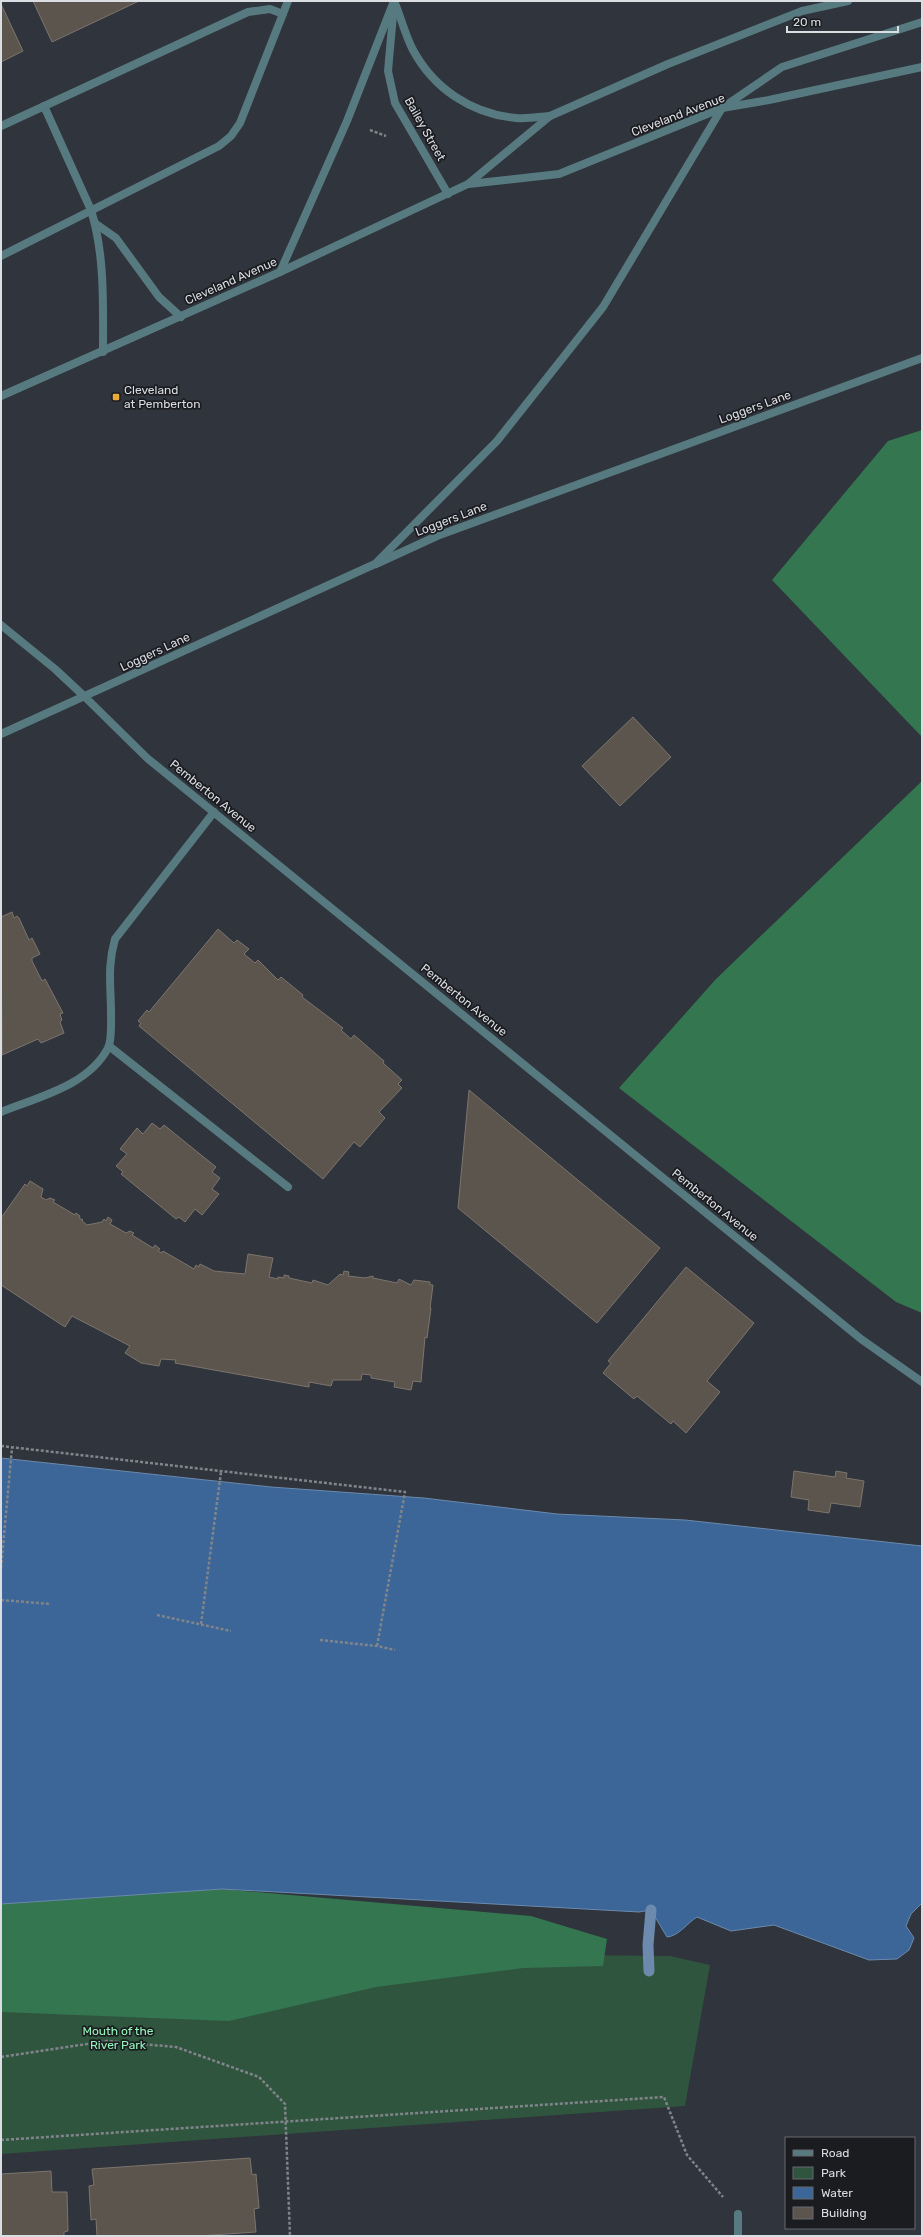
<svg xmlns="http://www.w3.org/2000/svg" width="923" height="2237" font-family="Rubik,sans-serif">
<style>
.green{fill:#30553e}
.forest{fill:#337650}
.water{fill:#3b6697;stroke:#6b8aae}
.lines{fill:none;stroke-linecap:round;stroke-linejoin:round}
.stream{stroke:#6b8aae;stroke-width:11}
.building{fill:#5c554d;stroke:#7c756d}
.path{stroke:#81858b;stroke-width:2.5;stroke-dasharray:3 2;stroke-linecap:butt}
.service{stroke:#567a7f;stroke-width:8}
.minor{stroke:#567a7f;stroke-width:8}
.tertiary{stroke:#567a7f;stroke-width:8}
.poi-dot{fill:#e9ab38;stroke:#1a1c20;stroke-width:1.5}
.labels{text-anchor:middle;stroke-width:3.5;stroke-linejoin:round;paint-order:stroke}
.street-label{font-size:12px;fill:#dadde2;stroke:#1a1c20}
.poi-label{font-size:12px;fill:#dadde2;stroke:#1a1c20;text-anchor:start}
.park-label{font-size:12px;fill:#95f4b9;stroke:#1a1c20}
</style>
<rect width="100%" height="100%" fill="#30343c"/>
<path class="green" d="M 1,1937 L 567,1955 L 670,1956 L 710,1965 L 685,2106 L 1,2154 Z"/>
<g class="forest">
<path d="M 922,430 L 922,737 L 772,580 L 888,441 Z"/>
<path d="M 922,781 L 922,1313 L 896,1302 L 619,1088 L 716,979 Z"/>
<path d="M 222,1889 L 531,1916 L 607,1939 L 603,1966 L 523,1968 L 376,1987 L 229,2021 L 1,2012 L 1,1904 Z"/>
</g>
<path class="water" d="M 1,1458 L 271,1487 L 424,1498 L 557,1514 L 685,1520 L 922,1546 L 922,1903 L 911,1914 L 906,1926 L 914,1938 L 909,1950 L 897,1959 L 869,1960 L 774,1925 L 731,1931 L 697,1917 C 687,1923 679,1936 667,1937 L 651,1910 L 639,1912 L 222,1889 L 1,1904 Z"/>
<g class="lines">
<path class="stream" d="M 649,1971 L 648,1945 L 651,1910"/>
</g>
<g class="building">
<path d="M 33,1 L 139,1 L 52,42 Z"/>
<path d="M 1,4 L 23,51 L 1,62 Z"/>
<path d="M 633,717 L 671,757 L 620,806 L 582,766 Z"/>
<path d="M 12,912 L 14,918 L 17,916 L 19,918 L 29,940 L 32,938 L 40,954 L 32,958 L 32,961 L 42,981 L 45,979 L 63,1013 L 60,1014 L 62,1020 L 60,1022 L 64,1033 L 41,1043 L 38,1039 L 2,1055 L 1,917 Z"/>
<path d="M 218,929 L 234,943 L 237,940 L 249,949 L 244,954 L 255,963 L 258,960 L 278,980 L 281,977 L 303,995 L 302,997 L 343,1028 L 341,1030 L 351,1039 L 354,1035 L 384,1061 L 383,1063 L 402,1080 L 398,1084 L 402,1088 L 379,1112 L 385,1118 L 360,1147 L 354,1142 L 323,1179 L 139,1026 L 141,1023 L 138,1021 L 147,1010 L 149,1012 Z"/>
<path d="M 469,1090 L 660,1248 L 597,1323 L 458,1208 Z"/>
<path d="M 152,1123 L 160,1129 L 164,1125 L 216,1167 L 212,1172 L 220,1178 L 212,1189 L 219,1194 L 202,1215 L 195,1209 L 185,1222 L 179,1217 L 176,1219 L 121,1174 L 123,1172 L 116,1166 L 127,1154 L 120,1149 L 137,1128 L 143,1134 Z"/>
<path d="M 30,1181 L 43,1189 L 41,1197 L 46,1200 L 50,1198 L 55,1200 L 53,1202 L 75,1215 L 76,1213 L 80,1216 L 79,1218 L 83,1220 L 82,1221 L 87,1225 L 102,1222 L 104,1219 L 106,1221 L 108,1217 L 112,1220 L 110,1224 L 126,1233 L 130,1231 L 134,1233 L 132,1235 L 153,1248 L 155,1245 L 160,1249 L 158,1251 L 162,1253 L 163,1251 L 194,1269 L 196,1265 L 199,1267 L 200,1264 L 214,1271 L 245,1274 L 248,1254 L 273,1258 L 269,1277 L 278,1279 L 278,1277 L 284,1278 L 284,1275 L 289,1276 L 289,1278 L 312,1283 L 313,1280 L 328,1285 L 340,1274 L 343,1275 L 344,1271 L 349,1272 L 348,1276 L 365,1278 L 373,1276 L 373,1278 L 397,1283 L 399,1279 L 411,1285 L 414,1280 L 430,1282 L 430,1285 L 433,1285 L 430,1308 L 431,1308 L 427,1338 L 425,1337 L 421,1382 L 413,1381 L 411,1390 L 394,1387 L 395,1382 L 371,1378 L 371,1375 L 362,1374 L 361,1380 L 333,1380 L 331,1386 L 309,1382 L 309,1387 L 175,1363 L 176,1360 L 161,1359 L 159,1366 L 141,1363 L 125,1353 L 130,1346 L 72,1316 L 65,1327 L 1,1285 L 1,1218 L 25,1184 L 27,1186 Z"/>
<path d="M 686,1267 L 754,1323 L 707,1381 L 720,1392 L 686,1433 L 673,1421 L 671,1424 L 637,1396 L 634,1399 L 603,1373 L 611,1363 L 608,1361 Z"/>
<path d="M 794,1471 L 835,1477 L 836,1471 L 847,1473 L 846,1478 L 864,1481 L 860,1507 L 831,1503 L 829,1513 L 808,1510 L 809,1500 L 791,1497 Z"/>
<path d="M 250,2158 L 252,2175 L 256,2174 L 259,2208 L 254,2209 L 256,2232 L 197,2236 L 97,2236 L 96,2219 L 91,2220 L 89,2186 L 94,2185 L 92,2169 Z"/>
<path d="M 51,2171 L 52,2192 L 67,2192 L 68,2231 L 64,2232 L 64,2236 L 1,2236 L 1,2174 Z"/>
</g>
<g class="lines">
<g class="path">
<path d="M 370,130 L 386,136"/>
<path d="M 1,1446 L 405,1492 L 377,1646"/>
<path d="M 1,1568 L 12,1448"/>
<path d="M 1,1600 L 51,1604"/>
<path d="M 157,1615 L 231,1631"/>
<path d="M 201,1624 L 221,1472"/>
<path d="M 320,1640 L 377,1646 L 395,1650"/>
<path d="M 1,2057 L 107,2041 L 176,2047 L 259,2077 L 285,2104 L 290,2236"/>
<path d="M 1,2140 L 664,2097 L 687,2155 L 723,2197"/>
</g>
<g class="service">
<path d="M 44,106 L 91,210 C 105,255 103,305 103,352"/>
<path d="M 1,126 L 248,12 L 270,9 L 283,14"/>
<path d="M 96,224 L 116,238 L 159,297 L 181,317"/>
<path d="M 1,256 L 219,146 L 231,136 L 240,123 L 288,1"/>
<path d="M 109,1046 L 288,1187"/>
<path d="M 1,1112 C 38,1097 88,1086 108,1048 C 112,1040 111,1023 111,1014 C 111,986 107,967 115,939 L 214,812"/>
</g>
<g class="minor">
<path d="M 394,1 C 401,17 405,35 413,50 C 434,89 472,114 516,118 C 527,119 539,117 550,116"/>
<path d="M 394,4 L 388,71 L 395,103 L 448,194"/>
<path d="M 376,564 L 437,536 L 922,358"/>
<path d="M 85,697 L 147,758 L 861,1339 L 922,1382"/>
<path d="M 738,2214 L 738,2236"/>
</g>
<g class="tertiary">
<path d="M 469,184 L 559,174 L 722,108 L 769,100 L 922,67"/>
<path d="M 280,272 L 347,121 L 394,1"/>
<path d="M 1,396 L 280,272 L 468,184 L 550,116 L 668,64 L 802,11 L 848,1"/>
<path d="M 1,625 L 55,669 L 85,697"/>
<path d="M 1,734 L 375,564 L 497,441 L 603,307 L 722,108 L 782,67 L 922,22"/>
</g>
</g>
<rect class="poi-dot" x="112" y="393" width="8" height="8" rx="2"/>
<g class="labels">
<g class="street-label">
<text transform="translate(678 115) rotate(-21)" y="4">Cleveland Avenue</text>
<text transform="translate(425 129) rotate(61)" y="4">Bailey Street</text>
<text transform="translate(231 281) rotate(-24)" y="4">Cleveland Avenue</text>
<text transform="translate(755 407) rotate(-20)" y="4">Loggers Lane</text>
<text transform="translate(451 519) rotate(-21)" y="4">Loggers Lane</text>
<text transform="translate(155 652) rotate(-25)" y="4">Loggers Lane</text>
<text transform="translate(213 796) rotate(39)" y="4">Pemberton Avenue</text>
<text transform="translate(464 1000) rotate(39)" y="4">Pemberton Avenue</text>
<text transform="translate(715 1205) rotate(39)" y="4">Pemberton Avenue</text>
</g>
<g class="poi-label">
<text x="124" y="394">Cleveland<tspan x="124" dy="14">at Pemberton</tspan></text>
</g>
<g class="park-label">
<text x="118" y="2035">Mouth of the<tspan x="118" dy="14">River Park</tspan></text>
</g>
</g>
<rect width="923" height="2237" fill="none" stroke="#dadde2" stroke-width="4"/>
<rect x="785" y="2137" width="130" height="92" fill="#1a1c20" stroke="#67696e"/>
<rect x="793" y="2150" width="20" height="6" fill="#567a7f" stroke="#67696e"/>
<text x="821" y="2157" font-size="12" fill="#dadde2">Road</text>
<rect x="793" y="2167" width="20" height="12" fill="#30553e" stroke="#67696e"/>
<text x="821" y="2177" font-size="12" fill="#dadde2">Park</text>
<rect x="793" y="2187" width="20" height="12" fill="#3b6697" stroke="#67696e"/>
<text x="821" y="2197" font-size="12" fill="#dadde2">Water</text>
<rect x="793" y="2207" width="20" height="12" fill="#5c554d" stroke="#67696e"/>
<text x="821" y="2217" font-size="12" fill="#dadde2">Building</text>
<path d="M787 26v6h111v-6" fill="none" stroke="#dadde2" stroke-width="2"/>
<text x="793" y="26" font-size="12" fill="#dadde2" stroke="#1a1c20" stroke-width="3" paint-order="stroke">20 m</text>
</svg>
